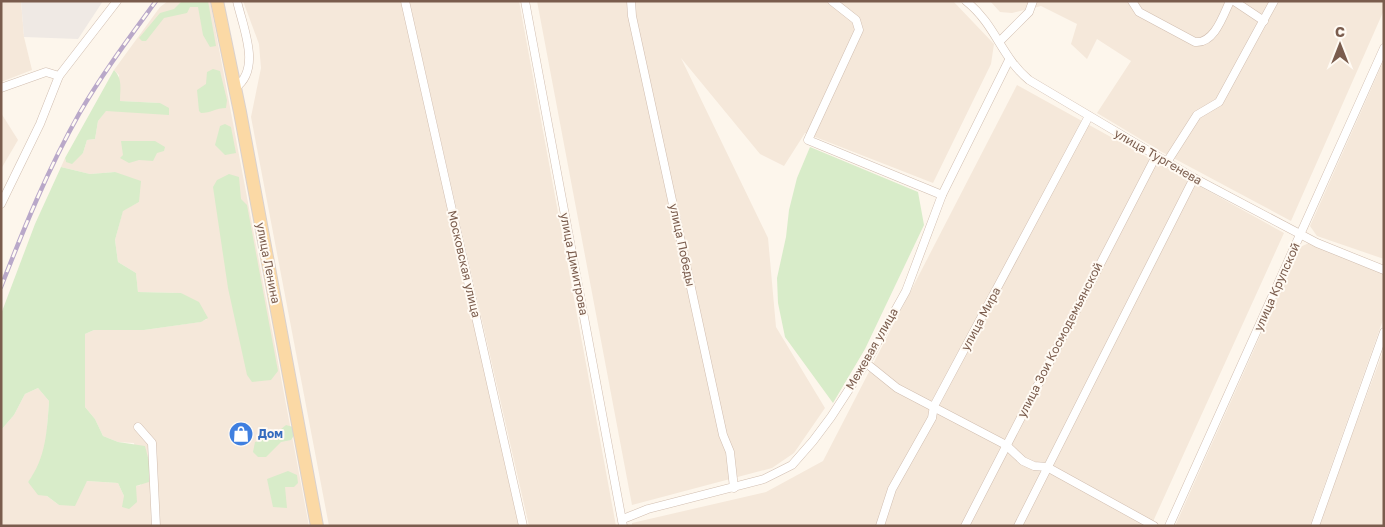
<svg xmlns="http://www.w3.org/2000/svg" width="1385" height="527" font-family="'Golos Text',sans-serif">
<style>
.residential{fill:#f5e8da}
.industrial{fill:#efe9e4}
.green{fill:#d8ecc9}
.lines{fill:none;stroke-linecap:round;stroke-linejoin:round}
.minor-casing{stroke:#d1beb0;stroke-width:9}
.primary-casing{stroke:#dad1cd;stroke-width:14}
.minor{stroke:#fff;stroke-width:8}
.primary{stroke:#fbd9a5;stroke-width:12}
.rail-casing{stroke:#b9a8c9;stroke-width:4.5}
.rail{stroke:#fffaf3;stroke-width:2.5;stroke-dasharray:8;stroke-linecap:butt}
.labels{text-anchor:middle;stroke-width:4;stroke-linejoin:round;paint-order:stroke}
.street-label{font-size:12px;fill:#7a5c4d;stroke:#fffaf3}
.shop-label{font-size:12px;font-weight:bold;fill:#366cbe;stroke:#fffaf3;text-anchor:start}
</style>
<rect width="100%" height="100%" fill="#fdf6ec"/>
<g class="residential">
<path d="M 1,1 L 21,1 L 24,37 L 32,70 L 1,82 Z"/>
<path d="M 168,1 L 210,1 L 309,526 L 1,526 L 1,430 L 14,415 L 25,394 L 38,388 L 49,401 L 46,445 L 38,469 L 28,482 L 59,505 L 87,481 L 118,483 L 124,496 L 136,486 L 141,485 L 134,443 L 118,442 L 103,436 L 95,419 L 85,407 L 85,334 L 94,330 L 144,330 L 200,322 L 207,319 L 181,293 L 138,292 L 136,273 L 118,262 L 115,240 L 123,210 L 139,202 L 115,172 L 90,174 L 61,167 L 65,158 L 66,162 L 83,153 L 87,140 L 95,139 L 98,121 L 106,110 L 169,114 L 160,103 L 119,101 L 119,75 L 114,70 L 160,7 Z"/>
<path d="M 243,1 L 401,1 L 519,526 L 329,526 L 251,117 L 261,68 L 259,44 Z"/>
<path d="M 409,1 L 519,1 L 616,526 L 529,526 Z"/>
<path d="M 537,1 L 953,1 L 994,44 L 991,64 L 933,183 L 805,133 L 784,166 L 760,154 L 681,58 L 768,238 L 776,327 L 825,408 L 794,453 L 772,468 L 632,505 Z"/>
<path d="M 990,1 L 1384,1 L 1384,10 L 1291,221 L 1162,152 L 1097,113 L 1131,61 L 1097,39 L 1087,59 L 1071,44 L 1077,24 L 1041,6 L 1012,13 L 1000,12 Z"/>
<path d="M 1384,60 L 1384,259 L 1317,236 L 1310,226 Z"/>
<path d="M 1017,85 L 1284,233 L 1151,526 L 632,526 L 632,523 L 766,492 L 823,461 Z"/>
<path d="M 1,113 L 18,140 L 1,169 Z"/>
<path d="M 1309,243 L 1384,274 L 1384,317 L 1310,526 L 1175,526 L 1300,247 Z"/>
<path d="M 1384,349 L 1384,526 L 1318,526 Z"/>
</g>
<path class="industrial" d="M 21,1 L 103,1 L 78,39 L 24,37 Z"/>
<g class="green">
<path d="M 182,1 L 208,1 L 216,46 L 210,47 L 203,35 L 198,7 L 190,7 L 187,13 L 164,18 L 146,41 L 142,41 L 139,38 L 160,13 L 174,9 Z"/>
<path d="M 213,69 L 220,71 L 227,100 L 226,108 C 216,108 211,113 201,113 L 199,111 L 197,90 L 206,84 L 207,72 Z"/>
<path d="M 114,70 C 123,79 120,90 120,101 L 160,103 L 169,108 L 169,115 L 106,111 L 98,121 L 95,139 L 87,140 L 83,153 L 72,164 L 66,162 L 65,158 Z"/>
<path d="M 225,124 L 231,127 L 236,153 L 225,155 L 215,145 L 220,126 Z"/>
<path d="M 121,141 L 155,141 L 165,147 L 164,151 L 157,153 L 153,161 L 139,160 L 129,163 L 120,158 L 123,155 Z"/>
<path d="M 810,147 L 918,192 L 924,225 L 865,349 L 833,403 L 785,337 L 778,303 L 777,278 L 786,237 L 789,210 L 797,178 Z"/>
<path d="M 61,167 L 90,174 L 115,172 L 141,181 L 139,202 L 123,211 L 115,240 L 118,262 L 136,273 L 138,292 L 181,293 L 199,302 L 208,318 L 201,322 L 144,330 L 94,330 L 85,334 L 85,407 L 95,419 L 103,436 L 118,442 L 145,446 L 151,469 L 149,482 L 136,486 L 137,502 L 129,509 L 122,507 L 124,496 L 118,483 L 87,481 L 75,506 L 59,505 L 47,496 L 38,495 L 28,482 C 46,458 47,431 49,401 L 38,388 L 25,394 L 14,415 L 1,430 L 1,314 L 35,224 Z"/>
<path d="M 229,174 L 239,177 L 241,199 L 247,205 L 278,371 L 271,380 L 252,382 L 247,375 L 228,288 L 213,187 L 217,180 Z"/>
<path d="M 286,425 L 293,427 L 295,434 L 291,440 L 281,442 L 266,457 L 258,457 L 253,452 L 255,442 L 270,438 Z"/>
<path d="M 288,471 L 297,475 L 298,483 L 294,487 L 285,487 L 287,508 L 273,507 L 267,479 Z"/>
</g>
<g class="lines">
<defs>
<g id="minor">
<path d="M 405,1 L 523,526"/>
<path d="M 525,1 L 623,526"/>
<path d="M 631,1 L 632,16 L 723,435 L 730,452 L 734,488"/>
<path d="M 832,1 L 856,20 L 859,30 L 808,140 L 942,195"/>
<path d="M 966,1 C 996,25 1001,57 1029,80 L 1194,178 L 1317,243 L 1384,270"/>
<path d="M 1132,1 L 1139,12 L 1195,42 C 1214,44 1223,16 1230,1"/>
<path d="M 1234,1 L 1264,21"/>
<path d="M 1000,41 L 1029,12 L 1033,1"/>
<path d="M 1,88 L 46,72 L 59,76 L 117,1"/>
<path d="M 235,88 C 262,69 243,28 237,1"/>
<path d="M 1167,162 L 1197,115 L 1219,102 L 1274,1"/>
<path d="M 1,204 L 40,124 L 59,76"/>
<path d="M 866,363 L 897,388 L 1006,445 L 1023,461 L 1034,466 L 1047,467 L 1154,526"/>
<path d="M 138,427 L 152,443 L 156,526"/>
<path d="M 623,519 L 648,509 L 764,479 L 792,465 L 813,441 L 831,417 L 866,363 L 906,291 L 942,195 L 1009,60"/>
<path d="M 880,526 L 892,489 L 932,418 L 934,406 L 1089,116"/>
<path d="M 965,526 L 1156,156"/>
<path d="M 1018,526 L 1194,178"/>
<path d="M 1169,526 L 1384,48"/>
<path d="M 1315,526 L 1384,332"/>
</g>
<path id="primary" d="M 217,1 L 240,112 L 317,526"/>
</defs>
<use href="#minor" class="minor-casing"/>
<use href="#primary" class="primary-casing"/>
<use href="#minor" class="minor"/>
<use href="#primary" class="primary"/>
<defs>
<path id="rail" d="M 1,287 C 24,228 48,169 79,114 C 102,74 129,38 156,1"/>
</defs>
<use href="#rail" class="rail-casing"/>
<use href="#rail" class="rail"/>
</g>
<defs>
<symbol id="shop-disc" viewBox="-11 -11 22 22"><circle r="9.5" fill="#3f7fe0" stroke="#fffaf3"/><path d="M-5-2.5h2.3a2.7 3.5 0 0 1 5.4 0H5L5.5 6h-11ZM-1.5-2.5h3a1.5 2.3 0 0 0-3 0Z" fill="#fff"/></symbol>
</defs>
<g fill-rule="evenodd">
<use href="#shop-disc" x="227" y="420" width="28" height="28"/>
</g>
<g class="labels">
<g class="street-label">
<text transform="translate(1158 157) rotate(30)" y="4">улица Тургенева</text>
<text transform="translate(682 245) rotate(78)" y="4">улица Победы</text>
<text transform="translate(268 263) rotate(79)" y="4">улица Ленина</text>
<text transform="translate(464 264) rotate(77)" y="4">Московская улица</text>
<text transform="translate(574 264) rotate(79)" y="4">улица Димитрова</text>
<text transform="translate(1277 287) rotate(-66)" y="4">улица Крупской</text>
<text transform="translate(981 319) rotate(-62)" y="4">улица Мира</text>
<text transform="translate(1060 340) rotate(-63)" y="4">улица Зои Космодемьянской</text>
<text transform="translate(872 349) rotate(-60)" y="4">Межевая улица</text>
</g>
<g class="shop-label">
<text x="258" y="438">Дом</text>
</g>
</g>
<rect width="1385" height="527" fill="none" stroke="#7a5c4d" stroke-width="5"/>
<g transform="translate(1340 45)" stroke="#fffaf3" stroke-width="4" paint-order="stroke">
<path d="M0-4L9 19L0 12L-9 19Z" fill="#7a5c4d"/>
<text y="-8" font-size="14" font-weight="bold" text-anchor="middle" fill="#7a5c4d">С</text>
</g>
</svg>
